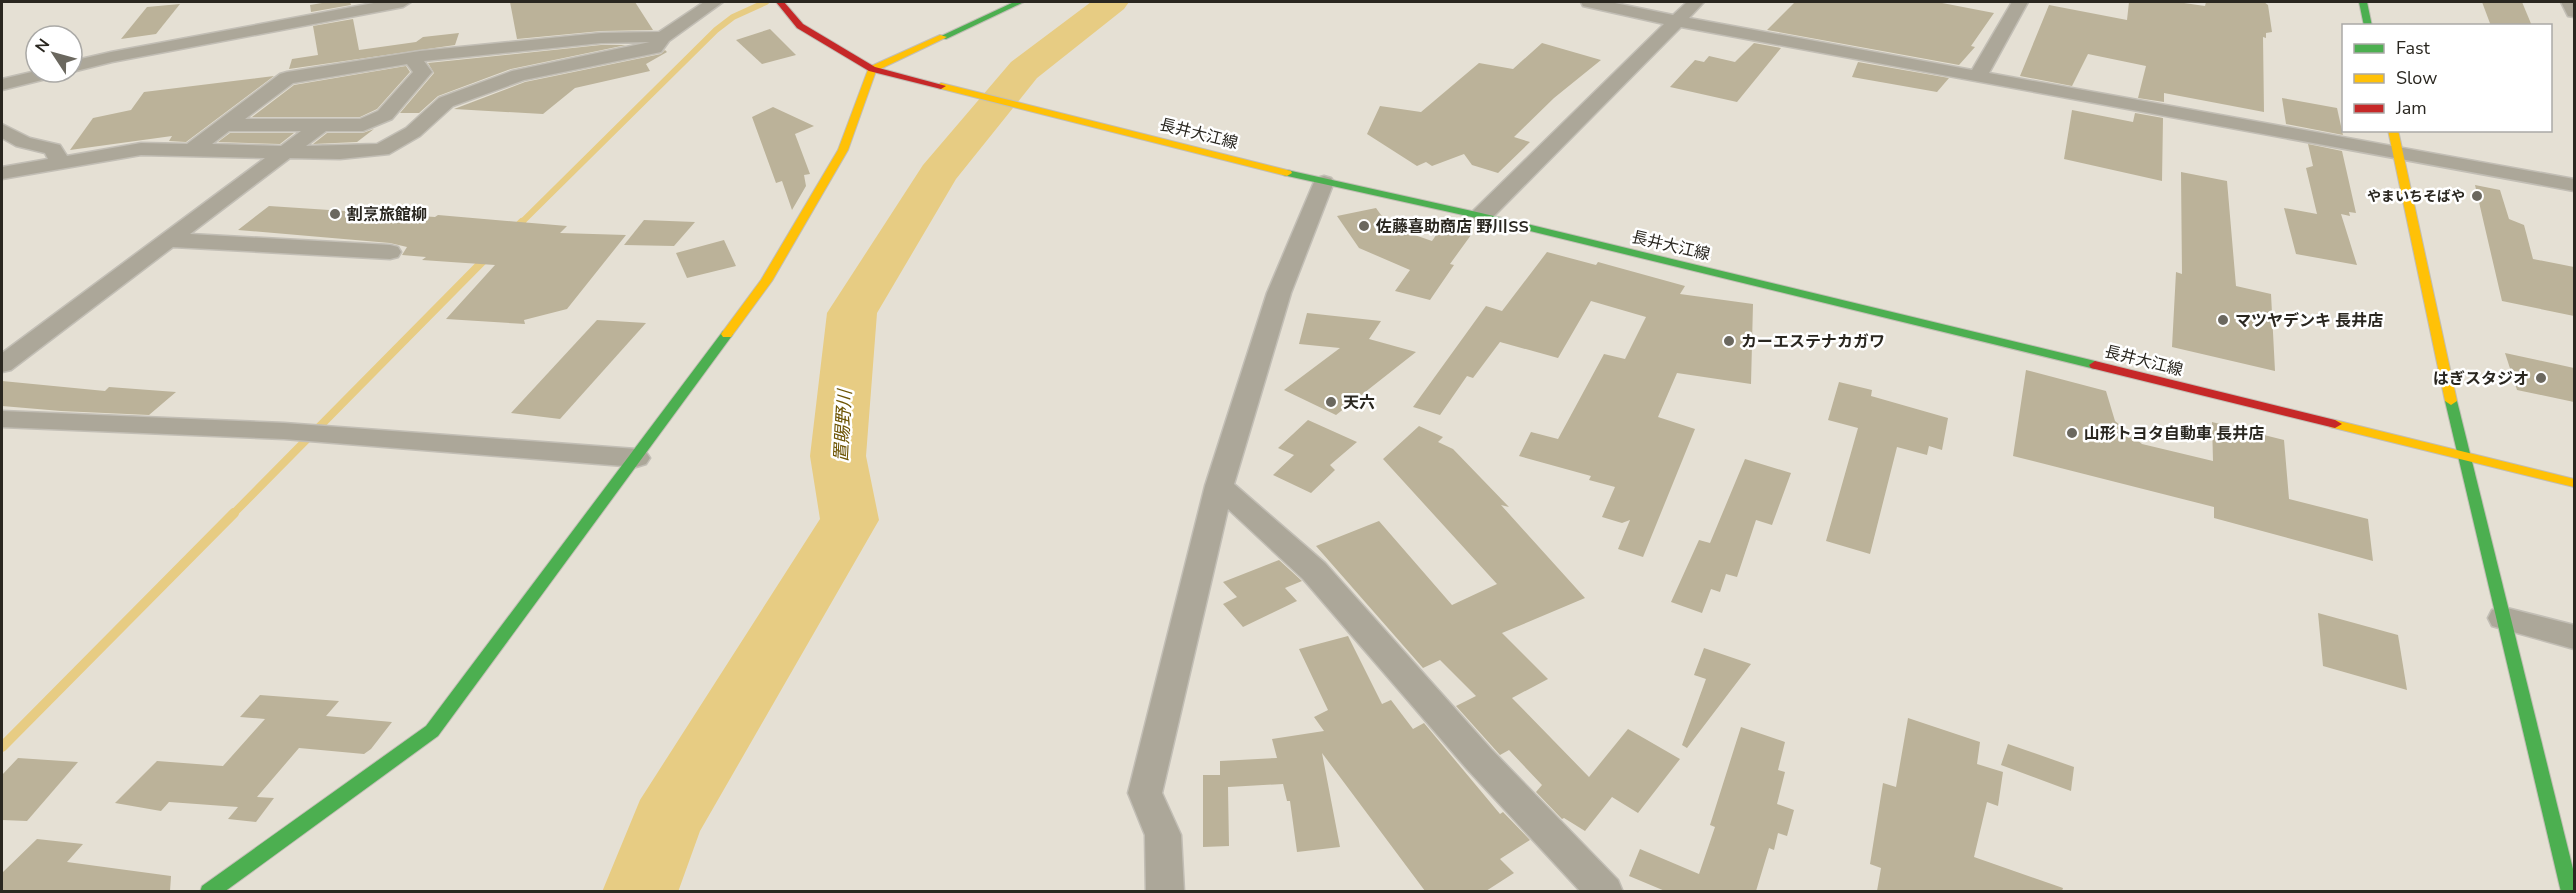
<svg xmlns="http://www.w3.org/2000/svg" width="2576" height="893" font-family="'Nunito Sans','Noto Sans JP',sans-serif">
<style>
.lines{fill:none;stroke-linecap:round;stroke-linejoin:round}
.stream-far2{stroke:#e7cc83;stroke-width:6}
.stream-far1{stroke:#e7cc83;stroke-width:8}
.stream{stroke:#e7cc83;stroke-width:10}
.river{fill:#e7cc83;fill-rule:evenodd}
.building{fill:#bbb299}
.street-casing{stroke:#c2beb5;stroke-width:3}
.fast-casing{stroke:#c2beb5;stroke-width:2}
.slow-casing{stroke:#c2beb5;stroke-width:2}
.jam-casing{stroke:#c2beb5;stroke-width:2}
.street{fill:#aca799;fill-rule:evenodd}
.fast{fill:#4caf50;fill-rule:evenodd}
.slow{fill:#ffc107;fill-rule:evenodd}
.jam{fill:#c62828;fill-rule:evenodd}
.poi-dot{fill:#6b685f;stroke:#fff;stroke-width:2}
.labels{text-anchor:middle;stroke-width:5;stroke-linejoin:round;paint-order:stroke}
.far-poi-label{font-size:14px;font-weight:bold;fill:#2a2720;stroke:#fff;text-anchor:end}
.street-label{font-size:16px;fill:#2a2720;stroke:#fff}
.poi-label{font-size:16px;font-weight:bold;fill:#2a2720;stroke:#fff;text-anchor:start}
.water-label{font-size:18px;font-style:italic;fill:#6d5403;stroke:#fff}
</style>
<rect width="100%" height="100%" fill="#e5e0d4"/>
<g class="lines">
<path class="stream-far2" d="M 521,223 L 716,30 L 733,17 L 766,2"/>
<g class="stream-far1">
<path d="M 514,230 L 522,222"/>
<path d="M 233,514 L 488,256"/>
</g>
<path class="stream" d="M 2,747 L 234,513"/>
<path class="river" d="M 1091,2 L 1129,2 L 1124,9 L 1037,78 L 956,179 L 877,313 L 866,456 L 879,520 L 700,831 L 678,892 L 602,892 L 640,800 L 820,519 L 810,456 L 827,313 L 923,165 L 1011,62 Z"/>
</g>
<g class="building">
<path d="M 328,2 L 350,2 L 351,5 L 311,12 L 310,5 Z"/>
<path d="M 510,2 L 635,2 L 653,30 L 601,31 L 517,39 Z"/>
<path d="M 1795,2 L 1937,2 L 1994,13 L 1971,46 L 1975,47 L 1959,65 L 1767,30 Z"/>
<path d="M 2129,2 L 2177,2 L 2205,6 L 2206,2 L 2264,2 L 2268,5 L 2272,32 L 2266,33 L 2266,38 L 2263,37 L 2264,112 L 2164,93 L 2164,102 L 2138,98 L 2146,66 L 2088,54 L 2072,86 L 2020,76 L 2049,5 L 2127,20 Z"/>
<path d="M 2482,2 L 2522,2 L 2532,26 L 2491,26 Z"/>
<path d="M 180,4 L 156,34 L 121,39 L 147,7 Z"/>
<path d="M 353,19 L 359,50 L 416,42 L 423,37 L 459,33 L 455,45 L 289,69 L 292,59 L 318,55 L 313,26 Z"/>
<path d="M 770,29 L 796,55 L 762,64 L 736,40 Z"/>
<path d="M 1542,43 L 1601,60 L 1554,98 L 1514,137 L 1530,142 L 1498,173 L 1472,165 L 1464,154 L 1432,166 L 1426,162 L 1417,166 L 1367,134 L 1380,106 L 1421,112 L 1479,63 L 1513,69 Z"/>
<path d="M 1754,43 L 1781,48 L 1737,102 L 1670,87 L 1695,60 L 1704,62 L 1709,56 L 1735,62 Z"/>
<path d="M 601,45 L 626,45 L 511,69 L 438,96 L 419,113 L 400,113 L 434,73 L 428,63 Z"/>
<path d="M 665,50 L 667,52 L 646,64 L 650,71 L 575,88 L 543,114 L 454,109 L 525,82 L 661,54 Z"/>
<path d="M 1858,62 L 1949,78 L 1937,92 L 1852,77 Z"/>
<path d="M 406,66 L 410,72 L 377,109 L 360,117 L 252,117 L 294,85 Z"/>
<path d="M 274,76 L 186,142 L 169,141 L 172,136 L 70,150 L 93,118 L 131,110 L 144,92 Z"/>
<path d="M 2282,98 L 2337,108 L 2343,135 L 2286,124 Z"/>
<path d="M 773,107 L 814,126 L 795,134 L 810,174 L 804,175 L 806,186 L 792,210 L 782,181 L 776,183 L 752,117 Z"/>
<path d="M 2072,110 L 2133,122 L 2135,113 L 2163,118 L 2162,181 L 2064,159 Z"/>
<path d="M 374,129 L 357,142 L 313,144 L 327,133 L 363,133 Z"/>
<path d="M 230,133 L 294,133 L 280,144 L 218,142 Z"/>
<path d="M 2308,144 L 2342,151 L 2356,213 L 2349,212 L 2350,216 L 2341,214 L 2357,265 L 2296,254 L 2284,208 L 2317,214 L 2306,168 L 2313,166 Z"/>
<path d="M 2181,172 L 2227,181 L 2236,286 L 2271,294 L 2275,371 L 2172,347 L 2176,272 L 2182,274 Z"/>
<path d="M 2475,185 L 2500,190 L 2509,219 L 2524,225 L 2533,259 L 2574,267 L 2574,316 L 2502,301 Z"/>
<path d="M 269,206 L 435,217 L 438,215 L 567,226 L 560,233 L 626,235 L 567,309 L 524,320 L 525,324 L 446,319 L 495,265 L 422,260 L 426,257 L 402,255 L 407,247 L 390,243 L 238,230 Z"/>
<path d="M 1376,208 L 1389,226 L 1432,241 L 1441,228 L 1471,235 L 1450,264 L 1454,265 L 1430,300 L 1395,291 L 1410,270 L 1359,248 L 1337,216 Z"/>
<path d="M 644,220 L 695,222 L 674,246 L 624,245 Z"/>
<path d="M 724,240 L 736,266 L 687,278 L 676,253 Z"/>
<path d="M 1547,252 L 1596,265 L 1598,262 L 1685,286 L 1680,294 L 1753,304 L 1751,384 L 1677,373 L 1658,417 L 1695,429 L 1643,557 L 1618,549 L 1630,520 L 1622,523 L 1602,517 L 1615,487 L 1589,480 L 1591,476 L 1519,456 L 1531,432 L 1558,439 L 1604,354 L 1625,359 L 1646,317 L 1591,301 L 1558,358 L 1500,342 L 1473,378 L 1467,376 L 1440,415 L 1413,407 L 1486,306 L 1502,311 Z"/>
<path d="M 1307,313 L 1381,321 L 1369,339 L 1416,352 L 1336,415 L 1284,390 L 1340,348 L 1299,344 Z"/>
<path d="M 597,320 L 646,323 L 560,419 L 511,413 Z"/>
<path d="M 2505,353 L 2574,368 L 2574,402 L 2517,390 Z"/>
<path d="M 2026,370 L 2106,391 L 2115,421 L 2142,444 L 2213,461 L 2212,422 L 2284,440 L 2289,499 L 2368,519 L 2373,561 L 2214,518 L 2214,507 L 2013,456 Z"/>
<path d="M 2,381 L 105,391 L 109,387 L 176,392 L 149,415 L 61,411 L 2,406 Z"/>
<path d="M 1839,382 L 1872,390 L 1871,396 L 1948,418 L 1942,450 L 1929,446 L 1927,455 L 1897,447 L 1870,554 L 1826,541 L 1858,428 L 1828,420 Z"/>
<path d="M 1308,420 L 1357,442 L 1330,465 L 1335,470 L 1311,493 L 1273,475 L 1294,455 L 1278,448 Z"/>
<path d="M 1419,426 L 1443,437 L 1438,442 L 1453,449 L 1509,507 L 1501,505 L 1585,598 L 1502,633 L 1548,679 L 1512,698 L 1589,777 L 1628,729 L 1680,759 L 1638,813 L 1612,797 L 1585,831 L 1564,818 L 1562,819 L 1536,792 L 1542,785 L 1509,750 L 1500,755 L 1456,706 L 1476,696 L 1440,660 L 1423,668 L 1316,546 L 1379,521 L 1452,605 L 1497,584 L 1383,459 Z"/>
<path d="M 1745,459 L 1791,473 L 1772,525 L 1756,520 L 1737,577 L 1726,574 L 1720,592 L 1711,589 L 1702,613 L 1671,602 L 1699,540 L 1710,543 Z"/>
<path d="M 1279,560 L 1302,581 L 1285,588 L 1297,601 L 1243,627 L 1223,604 L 1237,597 L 1223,582 Z"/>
<path d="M 2318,613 L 2398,635 L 2407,690 L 2323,666 Z"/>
<path d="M 1348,636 L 1382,704 L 1391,700 L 1413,729 L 1424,723 L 1500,814 L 1503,812 L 1530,840 L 1500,859 L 1514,873 L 1486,891 L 1425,891 L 1322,753 L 1340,847 L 1297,852 L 1290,801 L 1287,801 L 1283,784 L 1228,787 L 1229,846 L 1203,847 L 1203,775 L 1220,775 L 1220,761 L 1277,758 L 1272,739 L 1324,731 L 1314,717 L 1328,710 L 1299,649 Z"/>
<path d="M 1704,648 L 1751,664 L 1687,748 L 1682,745 L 1706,679 L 1694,675 Z"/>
<path d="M 260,695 L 339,701 L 326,716 L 392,722 L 371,749 L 364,754 L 299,748 L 257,797 L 274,798 L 256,822 L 228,819 L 238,807 L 169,802 L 161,811 L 115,803 L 157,761 L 223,766 L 265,719 L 240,717 Z"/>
<path d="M 1908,718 L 1980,742 L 1977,764 L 2003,772 L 1998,806 L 1987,802 L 1974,857 L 2063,888 L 2062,891 L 1877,891 L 1881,868 L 1870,864 L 1883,783 L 1896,787 Z"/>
<path d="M 1741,727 L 1785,742 L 1778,770 L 1785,772 L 1777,804 L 1794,810 L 1787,836 L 1778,833 L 1774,850 L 1769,848 L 1756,891 L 1665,891 L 1629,876 L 1640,849 L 1699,874 L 1715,827 L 1710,825 Z"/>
<path d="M 2008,744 L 2074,767 L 2071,791 L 2001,765 Z"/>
<path d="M 18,758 L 78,762 L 27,821 L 2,820 L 2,775 Z"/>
<path d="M 37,839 L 83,844 L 67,862 L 171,876 L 170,891 L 2,891 L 2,873 Z"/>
</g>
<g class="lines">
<defs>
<g id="street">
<path d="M 379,2 L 411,2 L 403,7 L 112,62 L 72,72 L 70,72 L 72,61 L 111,52 Z"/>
<path d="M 704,2 L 723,2 L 669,41 L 661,52 L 524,80 L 453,106 L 420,136 L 389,154 L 340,159 L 290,158 L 190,234 L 390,245 L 398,247 L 401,252 L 398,257 L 390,259 L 173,247 L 11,370 L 2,372 L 2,353 L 265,158 L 141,155 L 2,179 L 2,167 L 48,159 L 45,153 L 16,146 L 2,138 L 2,124 L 30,138 L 60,145 L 67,156 L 141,143 L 187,144 L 280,74 L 287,72 L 420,51 L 601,33 L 659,32 ZM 650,42 L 512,71 L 439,98 L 406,128 L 377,144 L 306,146 L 326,131 L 363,131 L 392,119 L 432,72 L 424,61 L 601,43 ZM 407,64 L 413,72 L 378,111 L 360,119 L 245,119 L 293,83 ZM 229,131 L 301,131 L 281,146 L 212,144 Z"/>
<path d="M 1581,2 L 1610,2 L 1673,15 L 1687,2 L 1704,2 L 1689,18 L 1972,70 L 2012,2 L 2028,2 L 1989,73 L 2574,179 L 2574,191 L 1681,27 L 1489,221 L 1473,221 L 1470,216 L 1473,211 L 1664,24 L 1583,6 Z"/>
<path d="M 2561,2 L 2574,2 L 2574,17 L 2568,16 Z"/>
<path d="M 36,71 L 61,72 L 58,76 L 2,90 L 2,79 Z"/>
<path d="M 1324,176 L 1331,178 L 1334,182 L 1291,293 L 1234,484 L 1325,563 L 1491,749 L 1618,880 L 1623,892 L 1581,892 L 1467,769 L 1303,579 L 1228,509 L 1162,793 L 1181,835 L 1184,892 L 1146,892 L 1145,835 L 1128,793 L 1205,486 L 1267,293 L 1314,182 L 1317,178 Z"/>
<path d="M 2,411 L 284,423 L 636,449 L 646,452 L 650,458 L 646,464 L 636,467 L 284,439 L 2,427 Z"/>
<path d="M 2503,607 L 2574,625 L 2574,649 L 2492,626 L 2488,618 L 2492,610 Z"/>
</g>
<g id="fast">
<path d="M 1014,2 L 1024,2 L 946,39 L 939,37 Z"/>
<path d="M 2359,2 L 2367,2 L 2372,26 L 2364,26 Z"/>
<path d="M 1287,170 L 1481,213 L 2095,361 L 2101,365 L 2095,369 L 1481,219 L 1283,175 L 1282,173 Z"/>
<path d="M 727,330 L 733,334 L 731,337 L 438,736 L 224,892 L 200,892 L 202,886 L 426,726 L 723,331 Z"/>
<path d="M 2451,397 L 2457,401 L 2574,873 L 2574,892 L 2561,892 L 2445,401 Z"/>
</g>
<g id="slow">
<path d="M 940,35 L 947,37 L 876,71 L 848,150 L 772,281 L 731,337 L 723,337 L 721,334 L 761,280 L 838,150 L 869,67 Z"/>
<path d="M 941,83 L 1291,171 L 1292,173 L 1287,176 L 938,88 L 936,86 Z"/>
<path d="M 2388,130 L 2398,130 L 2457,401 L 2451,405 L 2445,401 Z"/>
<path d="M 2335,420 L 2574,479 L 2574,487 L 2330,427 L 2328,424 Z"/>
</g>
<g id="jam">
<path d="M 776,2 L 784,2 L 803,24 L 875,67 L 946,86 L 941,89 L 869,71 L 797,28 Z"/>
<path d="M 2095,361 L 2335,420 L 2342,424 L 2335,428 L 2091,368 L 2089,365 Z"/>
</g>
</defs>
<use href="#street" class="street-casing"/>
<use href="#fast" class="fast-casing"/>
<use href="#slow" class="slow-casing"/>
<use href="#jam" class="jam-casing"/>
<use href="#street" class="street"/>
<use href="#fast" class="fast"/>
<use href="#slow" class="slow"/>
<use href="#jam" class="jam"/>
</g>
<g class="poi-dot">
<circle cx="2477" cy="196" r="6"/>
<circle cx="335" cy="214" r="6"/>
<circle cx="1364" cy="226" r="6"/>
<circle cx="2223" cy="320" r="6"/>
<circle cx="1729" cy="341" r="6"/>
<circle cx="2541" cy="378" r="6"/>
<circle cx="1331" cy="402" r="6"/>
<circle cx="2072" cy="433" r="6"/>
</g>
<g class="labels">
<g class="far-poi-label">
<text x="2465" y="201">やまいちそばや</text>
</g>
<g class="street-label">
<text transform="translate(1199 133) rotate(14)" y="6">長井大江線</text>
<text transform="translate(1671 245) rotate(13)" y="6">長井大江線</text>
<text transform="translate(2144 360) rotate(14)" y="6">長井大江線</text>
</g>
<g class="poi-label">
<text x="347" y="220">割烹旅館柳</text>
<text x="1376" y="232">佐藤喜助商店 野川SS</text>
<text x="2235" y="326">マツヤデンキ 長井店</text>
<text x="1741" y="347">カーエステナカガワ</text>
<text x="2529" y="384" text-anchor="end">はぎスタジオ</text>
<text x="1343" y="408">天六</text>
<text x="2084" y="439">山形トヨタ自動車 長井店</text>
</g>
<g class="water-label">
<text transform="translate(843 426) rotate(-87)" y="6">置賜野川</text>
</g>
</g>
<rect width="2576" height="893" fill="none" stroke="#2a2720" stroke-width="6"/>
<rect x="2342" y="24" width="210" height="108" fill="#ffffff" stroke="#aaa9a6" stroke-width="1.5"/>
<rect x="2354" y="44" width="30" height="9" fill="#4caf50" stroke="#aaa9a6" stroke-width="1.5"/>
<text x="2396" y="54" font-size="18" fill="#2a2720">Fast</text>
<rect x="2354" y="74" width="30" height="9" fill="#ffc107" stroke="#aaa9a6" stroke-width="1.5"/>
<text x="2396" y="84" font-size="18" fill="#2a2720">Slow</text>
<rect x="2354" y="104" width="30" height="9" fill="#c62828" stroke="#aaa9a6" stroke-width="1.5"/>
<text x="2396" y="114" font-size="18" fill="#2a2720">Jam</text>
<g transform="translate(54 54) rotate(306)"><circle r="28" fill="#ffffff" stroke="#aaa9a6" stroke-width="1.5"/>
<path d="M0-4.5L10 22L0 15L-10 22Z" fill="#6b685f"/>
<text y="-9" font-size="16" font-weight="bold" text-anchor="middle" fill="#2a2720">N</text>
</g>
</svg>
